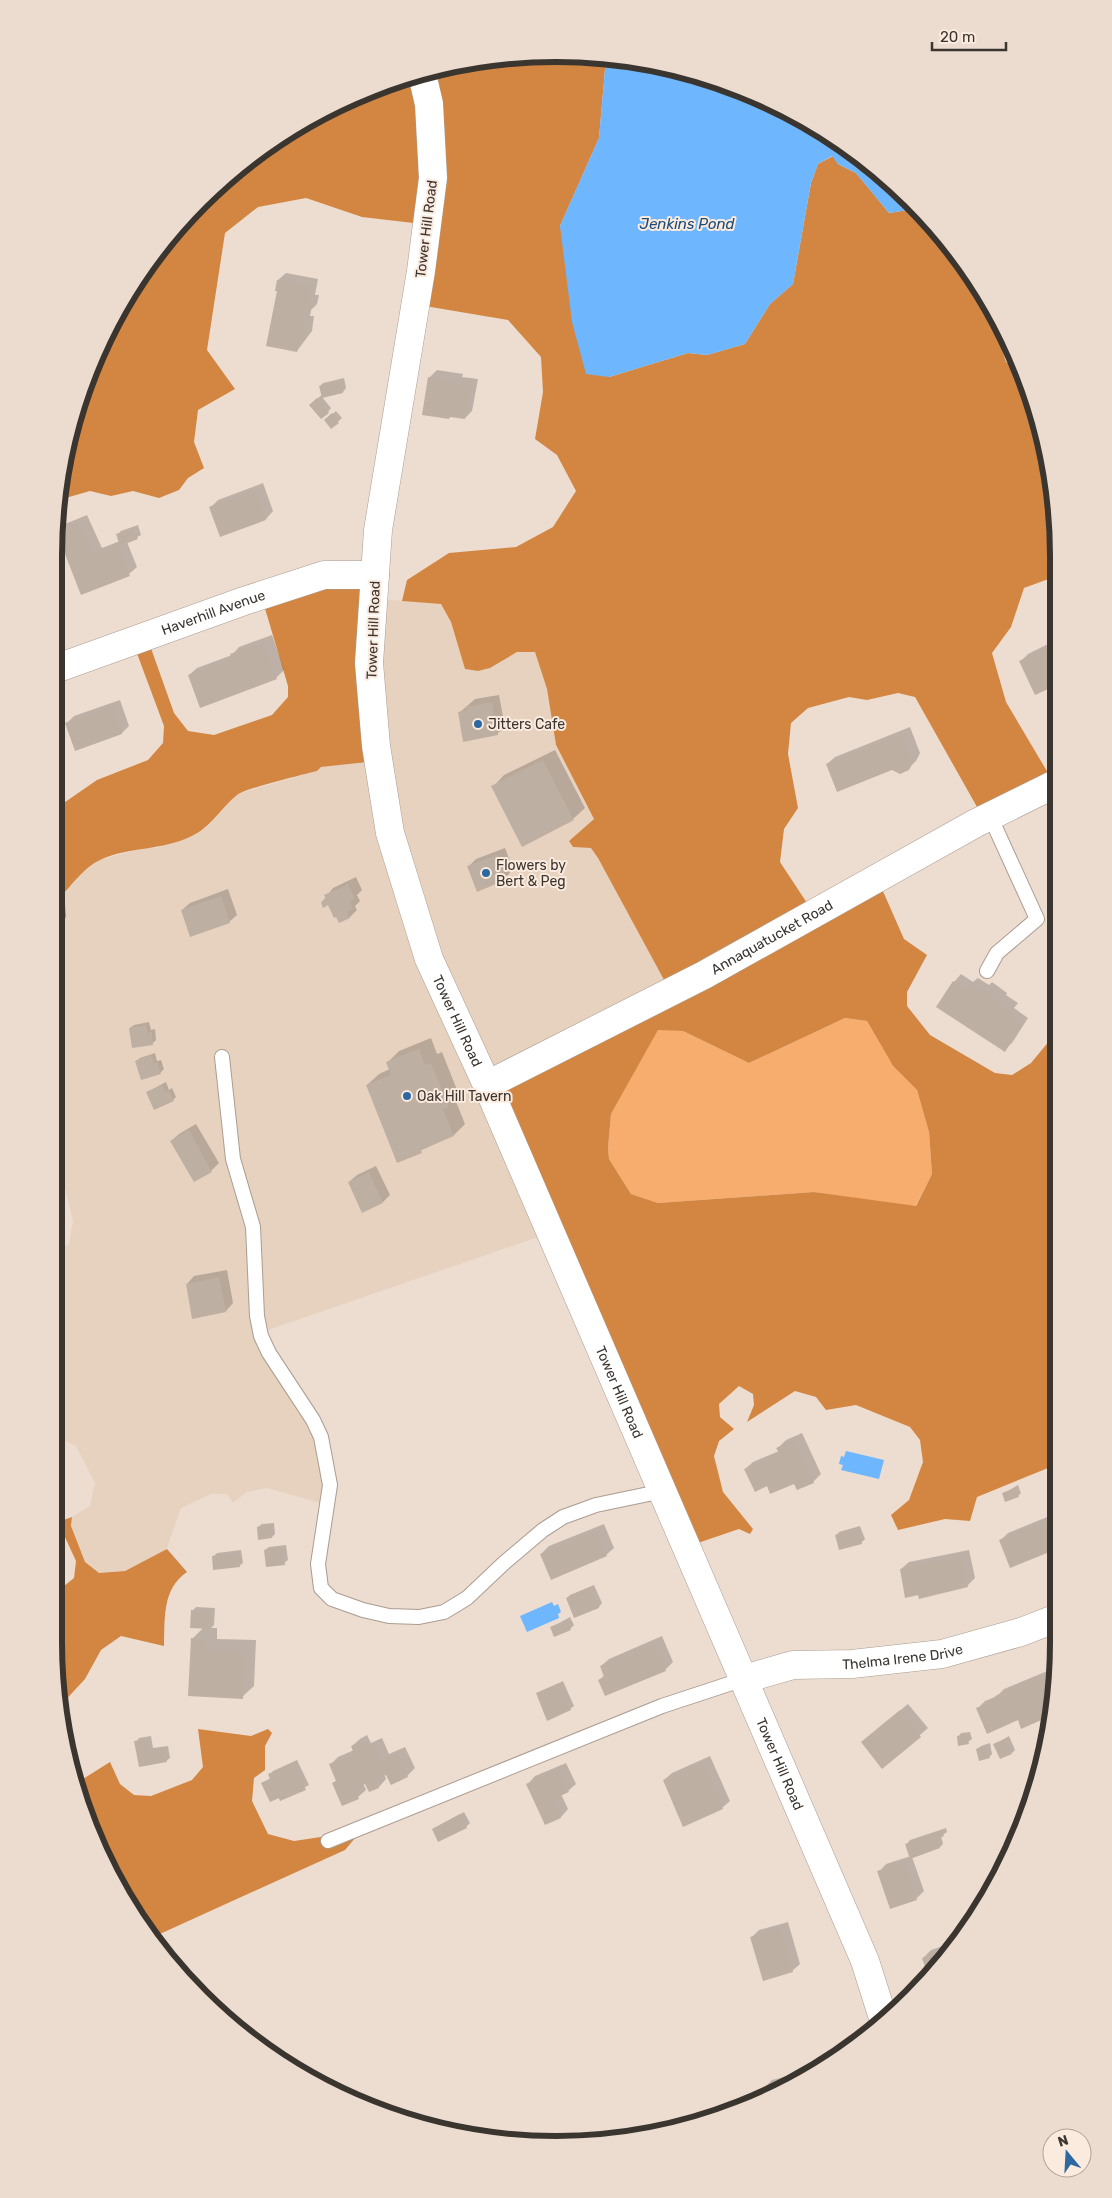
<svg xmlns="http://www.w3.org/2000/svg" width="1112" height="2198" font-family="Rubik,sans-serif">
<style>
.built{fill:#e7d2c0}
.green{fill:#f7ad6e}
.forest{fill:#d38641;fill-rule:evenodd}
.water{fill:#6eb6fe}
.shadow{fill:#0003}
.building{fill:#beafa3}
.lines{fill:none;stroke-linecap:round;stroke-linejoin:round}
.lane-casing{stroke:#ab9c90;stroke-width:16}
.street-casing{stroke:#ab9c90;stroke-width:29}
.secondary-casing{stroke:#ab9c90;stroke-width:29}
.primary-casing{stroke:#ab9c90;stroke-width:29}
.lane{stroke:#fff;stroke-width:14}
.street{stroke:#fff;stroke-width:28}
.secondary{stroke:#fff;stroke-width:28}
.primary{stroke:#fff;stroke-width:28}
.poi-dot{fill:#2d68a0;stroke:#fbeade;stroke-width:2}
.labels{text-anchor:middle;stroke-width:4;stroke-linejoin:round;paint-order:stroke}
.street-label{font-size:14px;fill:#3b3530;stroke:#fbeade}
.poi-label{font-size:14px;fill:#3b3530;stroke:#fbeade;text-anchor:start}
.water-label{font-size:15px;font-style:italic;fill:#1a4c7a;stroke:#fbeade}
.rim{fill:none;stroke:#3b3530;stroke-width:6}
</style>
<rect width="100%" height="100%" fill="#edddd1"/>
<path class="built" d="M 380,599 L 441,604 L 451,622 L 465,669 L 478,671 L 490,668 L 517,652 L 535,652 L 547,689 L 556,745 L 594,819 L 569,841 L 573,847 L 591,848 L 598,858 L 670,989 L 547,1234 L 265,1331 L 302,1403 L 326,1467 L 324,1504 L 267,1488 L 247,1492 L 233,1503 L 227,1494 L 211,1494 L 181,1508 L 166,1551 L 124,1571 L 99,1573 L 85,1563 L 71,1526 L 72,1517 L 90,1506 L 95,1483 L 76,1446 L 63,1440 L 54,1400 L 54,1343 L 64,1330 L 54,1287 L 54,1251 L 69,1244 L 73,1221 L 64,1184 L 54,1177 L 54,1030 L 62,1018 L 54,955 L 66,916 L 64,893 L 82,873 L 99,860 L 147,847 L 157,848 L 191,837 L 208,826 L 237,794 L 317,771 L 321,767 L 377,761 Z"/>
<path class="green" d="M 845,1018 L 867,1021 L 893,1066 L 917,1090 L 929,1132 L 932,1174 L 915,1207 L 814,1192 L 658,1203 L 631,1194 L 609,1159 L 608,1148 L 611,1114 L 658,1029 L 683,1031 L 749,1063 Z"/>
<g class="forest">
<path d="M 589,55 L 606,58 L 599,138 L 560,226 L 609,377 L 688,353 L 707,355 L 745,344 L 770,304 L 793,284 L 811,183 L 818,164 L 833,156 L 838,164 L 856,173 L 889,213 L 908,210 L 911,206 L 973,277 L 1001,332 L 998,338 L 1006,362 L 1021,373 L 1032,394 L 1054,491 L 1054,577 L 1024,588 L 1011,627 L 992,653 L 1006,702 L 1051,778 L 981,814 L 915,697 L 898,693 L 867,700 L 849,697 L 808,708 L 791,723 L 788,754 L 798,808 L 784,829 L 780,862 L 807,903 L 878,880 L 904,939 L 927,955 L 907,992 L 907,1006 L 930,1035 L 995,1073 L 1012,1075 L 1031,1063 L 1055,1034 L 1056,1328 L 1049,1350 L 1056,1370 L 1057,1460 L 1053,1466 L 977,1497 L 970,1521 L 945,1519 L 898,1530 L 891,1515 L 909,1500 L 923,1462 L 920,1440 L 910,1427 L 856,1405 L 826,1410 L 816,1397 L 795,1391 L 747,1422 L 754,1405 L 753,1394 L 739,1386 L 719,1404 L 720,1417 L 734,1429 L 719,1441 L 714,1456 L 723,1492 L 753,1529 L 750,1534 L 739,1529 L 686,1547 L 487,1087 L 669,989 L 598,858 L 591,848 L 573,847 L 569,841 L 594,819 L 556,745 L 547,689 L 535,652 L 517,652 L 490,668 L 478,671 L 465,669 L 451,622 L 441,604 L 402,601 L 407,580 L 449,553 L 516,547 L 553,527 L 576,491 L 557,455 L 535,439 L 543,392 L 541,357 L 508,320 L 413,304 L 422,224 L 362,217 L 306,198 L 258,207 L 225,233 L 207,350 L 235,389 L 198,410 L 194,442 L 204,468 L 188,478 L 179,490 L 159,498 L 133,491 L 111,496 L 90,491 L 69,497 L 59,497 L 71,426 L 105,334 L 157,250 L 225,179 L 305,121 L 394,81 L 490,58 ZM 845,1018 L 867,1021 L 893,1066 L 917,1090 L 929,1132 L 932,1174 L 916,1206 L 814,1192 L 658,1203 L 631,1194 L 609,1159 L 608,1148 L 611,1114 L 658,1030 L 683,1031 L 749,1063 Z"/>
<path d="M 371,572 L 377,761 L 321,767 L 317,771 C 302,775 246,788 237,795 C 220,809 212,826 192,836 C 162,851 130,846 100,860 C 86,866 74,882 64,893 L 66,916 L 54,955 L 55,809 L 97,780 L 148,760 L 163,743 L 164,726 L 132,640 L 147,637 L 174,713 L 188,731 L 214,735 L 272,715 L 288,697 L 288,686 L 261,595 Z"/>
<path d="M 72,1517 L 71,1526 L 85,1562 L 99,1573 L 125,1571 L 167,1549 L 187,1572 C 162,1589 165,1618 164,1646 L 121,1636 L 101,1650 L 85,1679 L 60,1706 L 54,1642 L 54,1594 L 74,1578 L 76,1561 L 58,1522 Z"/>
<path d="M 198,1729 L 251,1736 L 268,1729 L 272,1733 L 265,1746 L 265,1770 L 254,1778 L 252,1801 L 268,1834 L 294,1841 L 361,1831 L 345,1850 L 151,1938 C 120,1891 90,1839 75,1784 L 110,1762 L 120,1784 L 134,1795 L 151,1796 L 192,1780 L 203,1767 Z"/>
</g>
<g class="water">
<path d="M 606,58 L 686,71 L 778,105 L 887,178 L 911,206 L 908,210 L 889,213 L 856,173 L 838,164 L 832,156 L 818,164 L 811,183 L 793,284 L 770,304 L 745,344 L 707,355 L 688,353 L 609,377 L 586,374 L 572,322 L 560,226 L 599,138 Z"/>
<path d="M 846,1451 L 884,1460 L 879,1479 L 841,1470 L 843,1465 L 839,1464 L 841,1456 L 844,1457 Z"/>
<path d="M 552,1602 L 554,1606 L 558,1604 L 561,1612 L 558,1614 L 559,1618 L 527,1632 L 520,1616 Z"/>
</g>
<g class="shadow">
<path d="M 286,273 L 318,279 L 315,295 L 319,295 L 317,304 L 311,310 L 310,316 L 314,316 L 312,331 L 297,351 L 278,290 L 277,290 L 278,280 Z"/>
<path d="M 437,370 L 463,374 L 462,377 L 478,379 L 472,411 L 465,418 L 451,416 L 449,418 L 429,378 Z"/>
<path d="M 344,378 L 346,388 L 343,392 L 322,397 L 331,408 L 328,412 L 314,401 L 322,395 L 320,386 L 323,383 Z"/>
<path d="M 336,411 L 342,418 L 331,428 L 329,417 Z"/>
<path d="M 263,483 L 273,511 L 266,519 L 221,535 L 211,507 L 218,500 Z"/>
<path d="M 87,515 L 102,548 L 120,541 L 117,535 L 121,531 L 138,525 L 141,535 L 127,542 L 137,567 L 129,574 L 81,593 L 58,531 L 65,524 Z"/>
<path d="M 272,635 L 284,670 L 277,677 L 200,706 L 189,675 L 197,668 L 232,655 L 239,647 Z"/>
<path d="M 1054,641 L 1055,685 L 1020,662 L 1028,654 Z"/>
<path d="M 499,695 L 505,727 L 497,734 L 459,713 L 475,699 Z"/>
<path d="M 120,700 L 129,726 L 122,733 L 67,723 L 74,716 Z"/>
<path d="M 910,727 L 920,753 L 916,761 L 908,769 L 827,764 L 835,757 Z"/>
<path d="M 555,750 L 585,808 L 573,819 L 493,787 L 504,775 Z"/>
<path d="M 505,848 L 511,864 L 508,867 L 510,873 L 502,880 L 469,866 L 476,859 Z"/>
<path d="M 356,877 L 362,890 L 357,895 L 360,901 L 355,906 L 357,910 L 350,917 L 340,922 L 329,903 L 322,902 L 333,888 Z"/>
<path d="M 228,889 L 237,915 L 229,922 L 182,910 L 190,903 Z"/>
<path d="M 961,974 L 973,982 L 978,978 L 989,985 L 992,982 L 1007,993 L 1006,995 L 1018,1003 L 1014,1008 L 1028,1018 L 1012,1043 L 1004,1050 L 954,982 Z"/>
<path d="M 149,1022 L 151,1030 L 155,1029 L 156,1040 L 153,1043 L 130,1028 L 134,1025 Z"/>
<path d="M 431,1038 L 437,1054 L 442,1052 L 459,1095 L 455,1099 L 465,1124 L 454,1135 L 398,1161 L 367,1085 L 379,1074 L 390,1069 L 387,1063 L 399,1051 Z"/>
<path d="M 155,1053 L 157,1061 L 161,1060 L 164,1069 L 160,1073 L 136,1061 L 140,1058 Z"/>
<path d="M 166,1082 L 169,1090 L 172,1088 L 176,1097 L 173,1100 L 147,1092 Z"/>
<path d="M 196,1124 L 219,1163 L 211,1171 L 194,1181 L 171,1141 L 179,1134 Z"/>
<path d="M 376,1166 L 390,1195 L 383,1202 L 349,1182 L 357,1175 Z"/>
<path d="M 227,1270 L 233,1303 L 226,1311 L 187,1284 L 194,1276 Z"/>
<path d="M 802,1433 L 821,1474 L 813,1482 L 767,1485 L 745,1469 L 753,1462 L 779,1451 L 778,1448 L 786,1440 Z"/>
<path d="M 1018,1485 L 1021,1493 L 1018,1496 L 1003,1494 Z"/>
<path d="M 1057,1513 L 1057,1548 L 1000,1541 L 1008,1533 Z"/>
<path d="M 274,1523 L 275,1534 L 272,1537 L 258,1527 L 262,1524 Z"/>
<path d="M 604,1524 L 614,1548 L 606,1555 L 541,1554 L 549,1546 Z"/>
<path d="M 860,1526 L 865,1539 L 861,1543 L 836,1536 L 839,1532 Z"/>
<path d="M 286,1545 L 288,1560 L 284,1563 L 265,1550 L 269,1547 Z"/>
<path d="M 241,1550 L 243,1563 L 239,1566 L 213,1557 L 217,1553 Z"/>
<path d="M 969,1550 L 975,1578 L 967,1586 L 901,1569 L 909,1562 Z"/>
<path d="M 594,1585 L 602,1603 L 599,1607 L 575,1617 L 567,1598 L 570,1595 Z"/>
<path d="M 196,1607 L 215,1608 L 214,1625 L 211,1628 L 217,1628 L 217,1639 L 256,1640 L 254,1686 L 242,1697 L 192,1639 L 203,1628 L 193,1610 Z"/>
<path d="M 570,1617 L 574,1625 L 570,1629 L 552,1627 Z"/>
<path d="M 662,1636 L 673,1662 L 665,1670 L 599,1680 L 605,1675 L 601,1666 L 609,1659 Z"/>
<path d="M 1057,1667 L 1051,1712 L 1045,1717 L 978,1708 L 985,1701 L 997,1696 L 1004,1689 Z"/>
<path d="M 563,1681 L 574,1706 L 570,1709 L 537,1694 Z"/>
<path d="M 908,1704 L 928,1728 L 883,1767 L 870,1735 Z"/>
<path d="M 970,1732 L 972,1739 L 968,1742 L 958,1737 L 961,1733 Z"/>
<path d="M 367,1735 L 371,1743 L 382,1738 L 389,1754 L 405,1747 L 415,1768 L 407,1776 L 384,1774 L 386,1779 L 379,1787 L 363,1783 L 366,1790 L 358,1797 L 333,1783 L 337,1780 L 330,1765 L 338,1757 L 354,1750 L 352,1746 L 360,1739 Z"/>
<path d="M 151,1736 L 153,1748 L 168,1746 L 170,1758 L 166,1761 L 140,1766 L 136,1742 L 139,1738 Z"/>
<path d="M 1009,1736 L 1015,1750 L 1012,1753 L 995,1744 Z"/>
<path d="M 990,1743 L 992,1754 L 989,1757 L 977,1749 L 981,1746 Z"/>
<path d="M 710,1756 L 730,1801 L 722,1808 L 664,1780 L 672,1773 Z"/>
<path d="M 297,1760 L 309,1785 L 281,1800 L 262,1783 L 271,1778 L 270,1775 L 273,1771 Z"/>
<path d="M 566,1763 L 576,1784 L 568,1791 L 561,1794 L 568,1809 L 561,1817 L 545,1824 L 528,1784 L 535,1776 Z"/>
<path d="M 464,1812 L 470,1823 L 466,1827 L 433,1829 Z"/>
<path d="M 946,1828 L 947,1832 L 941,1836 L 943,1844 L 940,1847 L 912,1857 L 924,1891 L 916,1899 L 879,1872 L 886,1864 L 911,1856 L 907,1844 L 910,1840 Z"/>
<path d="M 788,1922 L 800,1964 L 792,1971 L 752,1937 L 759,1930 Z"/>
<path d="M 946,1945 L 948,1952 L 929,1975 L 923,1958 L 931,1950 Z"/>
<path d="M 815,2069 L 778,2092 L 767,2097 L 765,2087 L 772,2080 Z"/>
</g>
<g class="building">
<path d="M 277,280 L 311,286 L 309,302 L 312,303 L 310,313 L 305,312 L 303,323 L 308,324 L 305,340 L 300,339 L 297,352 L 266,346 L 277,291 L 275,291 Z"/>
<path d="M 428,377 L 456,381 L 455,384 L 471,387 L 465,419 L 450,417 L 449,419 L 422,415 Z"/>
<path d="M 340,381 L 343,393 L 322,398 L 319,386 Z"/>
<path d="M 317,398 L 329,413 L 321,419 L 309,405 Z"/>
<path d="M 332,413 L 339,423 L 331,429 L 324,420 Z"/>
<path d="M 255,490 L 266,520 L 220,537 L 209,507 Z"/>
<path d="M 79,522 L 94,555 L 118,545 L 130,576 L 81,595 L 56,531 Z"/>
<path d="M 134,528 L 138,539 L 120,546 L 116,534 Z"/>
<path d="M 264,642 L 277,679 L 200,708 L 188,675 L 232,659 L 230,654 Z"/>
<path d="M 1054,644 L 1055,686 L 1035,695 L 1019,661 Z"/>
<path d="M 492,702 L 498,735 L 463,742 L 458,712 L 467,710 L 466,707 Z"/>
<path d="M 113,706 L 122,734 L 75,751 L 65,723 Z"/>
<path d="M 902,734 L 913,762 L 909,770 L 900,774 L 892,770 L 837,792 L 826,764 Z"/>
<path d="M 543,760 L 574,820 L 522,847 L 491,786 Z"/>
<path d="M 497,855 L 504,873 L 500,874 L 503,881 L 477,892 L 467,866 Z"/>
<path d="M 348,884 L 355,899 L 350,901 L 353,909 L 347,912 L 350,918 L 339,923 L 336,917 L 334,918 L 328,905 L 323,908 L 321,902 L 326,899 L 324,895 Z"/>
<path d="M 221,896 L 230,923 L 190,937 L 181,910 Z"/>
<path d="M 953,981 L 966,990 L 969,984 L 981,992 L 983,989 L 1001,1001 L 999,1003 L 1011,1011 L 1008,1016 L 1021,1026 L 1005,1052 L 936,1007 Z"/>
<path d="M 146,1025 L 148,1033 L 152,1032 L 153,1045 L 132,1048 L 129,1028 Z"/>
<path d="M 419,1049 L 425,1065 L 431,1063 L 449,1107 L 443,1109 L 454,1136 L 421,1150 L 422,1153 L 397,1163 L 366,1085 L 391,1075 L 386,1062 Z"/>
<path d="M 151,1055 L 154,1064 L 157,1062 L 161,1074 L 141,1080 L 135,1061 Z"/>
<path d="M 162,1085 L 166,1092 L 169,1091 L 174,1101 L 154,1110 L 146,1092 Z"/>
<path d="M 189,1130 L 212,1172 L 194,1182 L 170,1141 Z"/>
<path d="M 369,1172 L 383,1203 L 362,1213 L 348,1182 Z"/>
<path d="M 219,1277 L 226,1312 L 192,1319 L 186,1284 Z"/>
<path d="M 794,1440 L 814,1483 L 797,1490 L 794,1484 L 770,1494 L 767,1486 L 755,1492 L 744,1469 L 780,1454 L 776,1448 Z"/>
<path d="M 1015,1488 L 1019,1497 L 1005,1502 L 1002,1493 Z"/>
<path d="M 1053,1518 L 1057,1527 L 1057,1549 L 1010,1568 L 999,1540 Z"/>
<path d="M 271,1525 L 272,1538 L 258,1540 L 257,1527 Z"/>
<path d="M 857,1528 L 862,1544 L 839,1550 L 835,1535 Z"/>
<path d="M 596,1531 L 607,1556 L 551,1580 L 540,1554 Z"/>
<path d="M 283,1547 L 285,1565 L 266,1567 L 264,1550 Z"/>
<path d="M 238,1553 L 240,1567 L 213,1570 L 212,1556 Z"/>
<path d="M 962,1557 L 968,1587 L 919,1599 L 918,1595 L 905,1598 L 900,1569 Z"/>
<path d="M 590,1587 L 599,1608 L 574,1618 L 566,1598 Z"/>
<path d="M 191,1610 L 212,1611 L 211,1629 L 190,1628 Z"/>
<path d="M 567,1620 L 571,1630 L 554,1637 L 550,1627 Z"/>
<path d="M 191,1638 L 206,1639 L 206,1650 L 245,1651 L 243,1699 L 188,1696 Z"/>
<path d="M 654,1643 L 666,1671 L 605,1696 L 598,1680 L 604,1677 L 600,1666 Z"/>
<path d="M 1054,1672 L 1057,1679 L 1052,1706 L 1042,1710 L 1046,1718 L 1021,1729 L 1018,1720 L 987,1734 L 976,1708 L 997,1700 L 995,1696 Z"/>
<path d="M 559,1683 L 571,1710 L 547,1721 L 536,1693 Z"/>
<path d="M 900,1710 L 921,1737 L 882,1769 L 861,1742 Z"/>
<path d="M 967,1734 L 969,1744 L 958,1746 L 957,1736 Z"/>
<path d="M 148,1739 L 150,1751 L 165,1749 L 167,1762 L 139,1767 L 134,1741 Z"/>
<path d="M 1005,1739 L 1012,1754 L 1000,1759 L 993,1744 Z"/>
<path d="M 360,1742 L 363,1749 L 374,1744 L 381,1761 L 398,1754 L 408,1777 L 391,1785 L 386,1775 L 376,1779 L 379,1788 L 369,1792 L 365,1784 L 355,1788 L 359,1799 L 342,1806 L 332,1783 L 336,1781 L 329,1764 L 354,1754 L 351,1746 Z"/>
<path d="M 986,1746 L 990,1758 L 979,1761 L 976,1749 Z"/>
<path d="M 294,1763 L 306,1790 L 280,1801 L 279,1798 L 270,1802 L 261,1783 L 270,1779 L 268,1774 Z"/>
<path d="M 703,1763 L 723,1809 L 683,1827 L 663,1780 Z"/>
<path d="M 558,1769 L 569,1792 L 553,1799 L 561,1818 L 545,1825 L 526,1784 Z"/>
<path d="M 460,1814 L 467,1828 L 438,1842 L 432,1829 Z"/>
<path d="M 942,1831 L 944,1836 L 937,1839 L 940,1848 L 910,1859 L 905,1844 Z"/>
<path d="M 904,1862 L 917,1900 L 890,1909 L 877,1871 Z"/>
<path d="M 781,1928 L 793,1972 L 763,1981 L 750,1937 Z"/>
<path d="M 938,1951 L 941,1960 L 928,1976 L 922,1958 Z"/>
<path d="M 801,2078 L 778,2092 L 766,2097 L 763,2087 Z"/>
</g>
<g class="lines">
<defs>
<g id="lane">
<path d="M 987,971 L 997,953 L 1037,919 L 990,816"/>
<path d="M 222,1057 L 233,1159 L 253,1227 L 257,1316 L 261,1336 L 269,1353 L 313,1420 L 321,1437 L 330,1485 L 318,1564 L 321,1588 L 332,1599 L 363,1610 L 389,1616 L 419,1617 L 444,1612 L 467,1598 L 504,1563 L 543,1530 L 563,1517 L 596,1505 L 663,1491"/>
<path d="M 328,1841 L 662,1706 L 744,1679"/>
</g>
<g id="street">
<path id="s1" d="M 55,669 L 244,601 L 324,575 L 375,575"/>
<path id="s2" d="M 744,1679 L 793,1665 L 852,1664 L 942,1654 L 1021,1632 L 1057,1618"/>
</g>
<g id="secondary">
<path id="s3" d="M 487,1085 L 704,975 L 976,823 L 1055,784"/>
</g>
<g id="primary">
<path id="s4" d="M 422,74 L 429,104 L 433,178 L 421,271 L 378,530 L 369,663 L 376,746 L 390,833 L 429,959 L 487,1085 L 865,1961 L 884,2021"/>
</g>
</defs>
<use href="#lane" class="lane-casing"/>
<use href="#street" class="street-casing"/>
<use href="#secondary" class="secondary-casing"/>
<use href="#primary" class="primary-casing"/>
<use href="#lane" class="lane"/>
<use href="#street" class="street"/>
<use href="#secondary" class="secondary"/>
<use href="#primary" class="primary"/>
</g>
<g class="poi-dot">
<circle cx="478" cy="724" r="5"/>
<circle cx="486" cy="873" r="5"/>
<circle cx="407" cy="1096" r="5"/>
</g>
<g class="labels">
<g class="street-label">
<text transform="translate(426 229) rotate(-83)" y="5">Tower Hill Road</text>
<text dy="5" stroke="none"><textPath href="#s1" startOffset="168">Haverhill Avenue</textPath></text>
<text transform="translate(373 630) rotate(-88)" y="5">Tower Hill Road</text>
<text dy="5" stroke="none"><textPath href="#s3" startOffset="321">Annaquatucket Road</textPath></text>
<text dy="5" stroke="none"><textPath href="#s4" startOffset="966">Tower Hill Road</textPath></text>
<text dy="5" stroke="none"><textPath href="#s4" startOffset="1371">Tower Hill Road</textPath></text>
<text dy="5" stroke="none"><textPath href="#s2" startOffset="161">Thelma Irene Drive</textPath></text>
<text dy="5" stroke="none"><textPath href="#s4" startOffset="1776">Tower Hill Road</textPath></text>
</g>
<g class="poi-label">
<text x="488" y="729">Jitters Cafe</text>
<text x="496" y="870">Flowers by<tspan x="496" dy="16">Bert &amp; Peg</tspan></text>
<text x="417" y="1101">Oak Hill Tavern</text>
</g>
<g class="water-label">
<text x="687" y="229">Jenkins Pond</text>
</g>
</g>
<path d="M0 0H1112V2198H0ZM556 62H556A494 494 0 0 1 1050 556V1642A494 494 0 0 1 556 2136H556A494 494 0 0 1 62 1642V556A494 494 0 0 1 556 62Z" fill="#ecdcd0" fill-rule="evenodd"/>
<path class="rim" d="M556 62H556A494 494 0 0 1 1050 556V1642A494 494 0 0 1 556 2136H556A494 494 0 0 1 62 1642V556A494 494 0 0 1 556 62Z"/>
<g transform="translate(1067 2153) rotate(342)"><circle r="24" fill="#fbeade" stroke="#aea298"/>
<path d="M0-4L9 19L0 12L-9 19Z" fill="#2d68a0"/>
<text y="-8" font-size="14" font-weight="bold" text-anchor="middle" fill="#3b3530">N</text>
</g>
<path d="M932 42v8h74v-8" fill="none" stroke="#3b3530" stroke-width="2.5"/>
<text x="940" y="42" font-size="15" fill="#3b3530" stroke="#fbeade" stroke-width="4" paint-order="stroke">20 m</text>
</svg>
